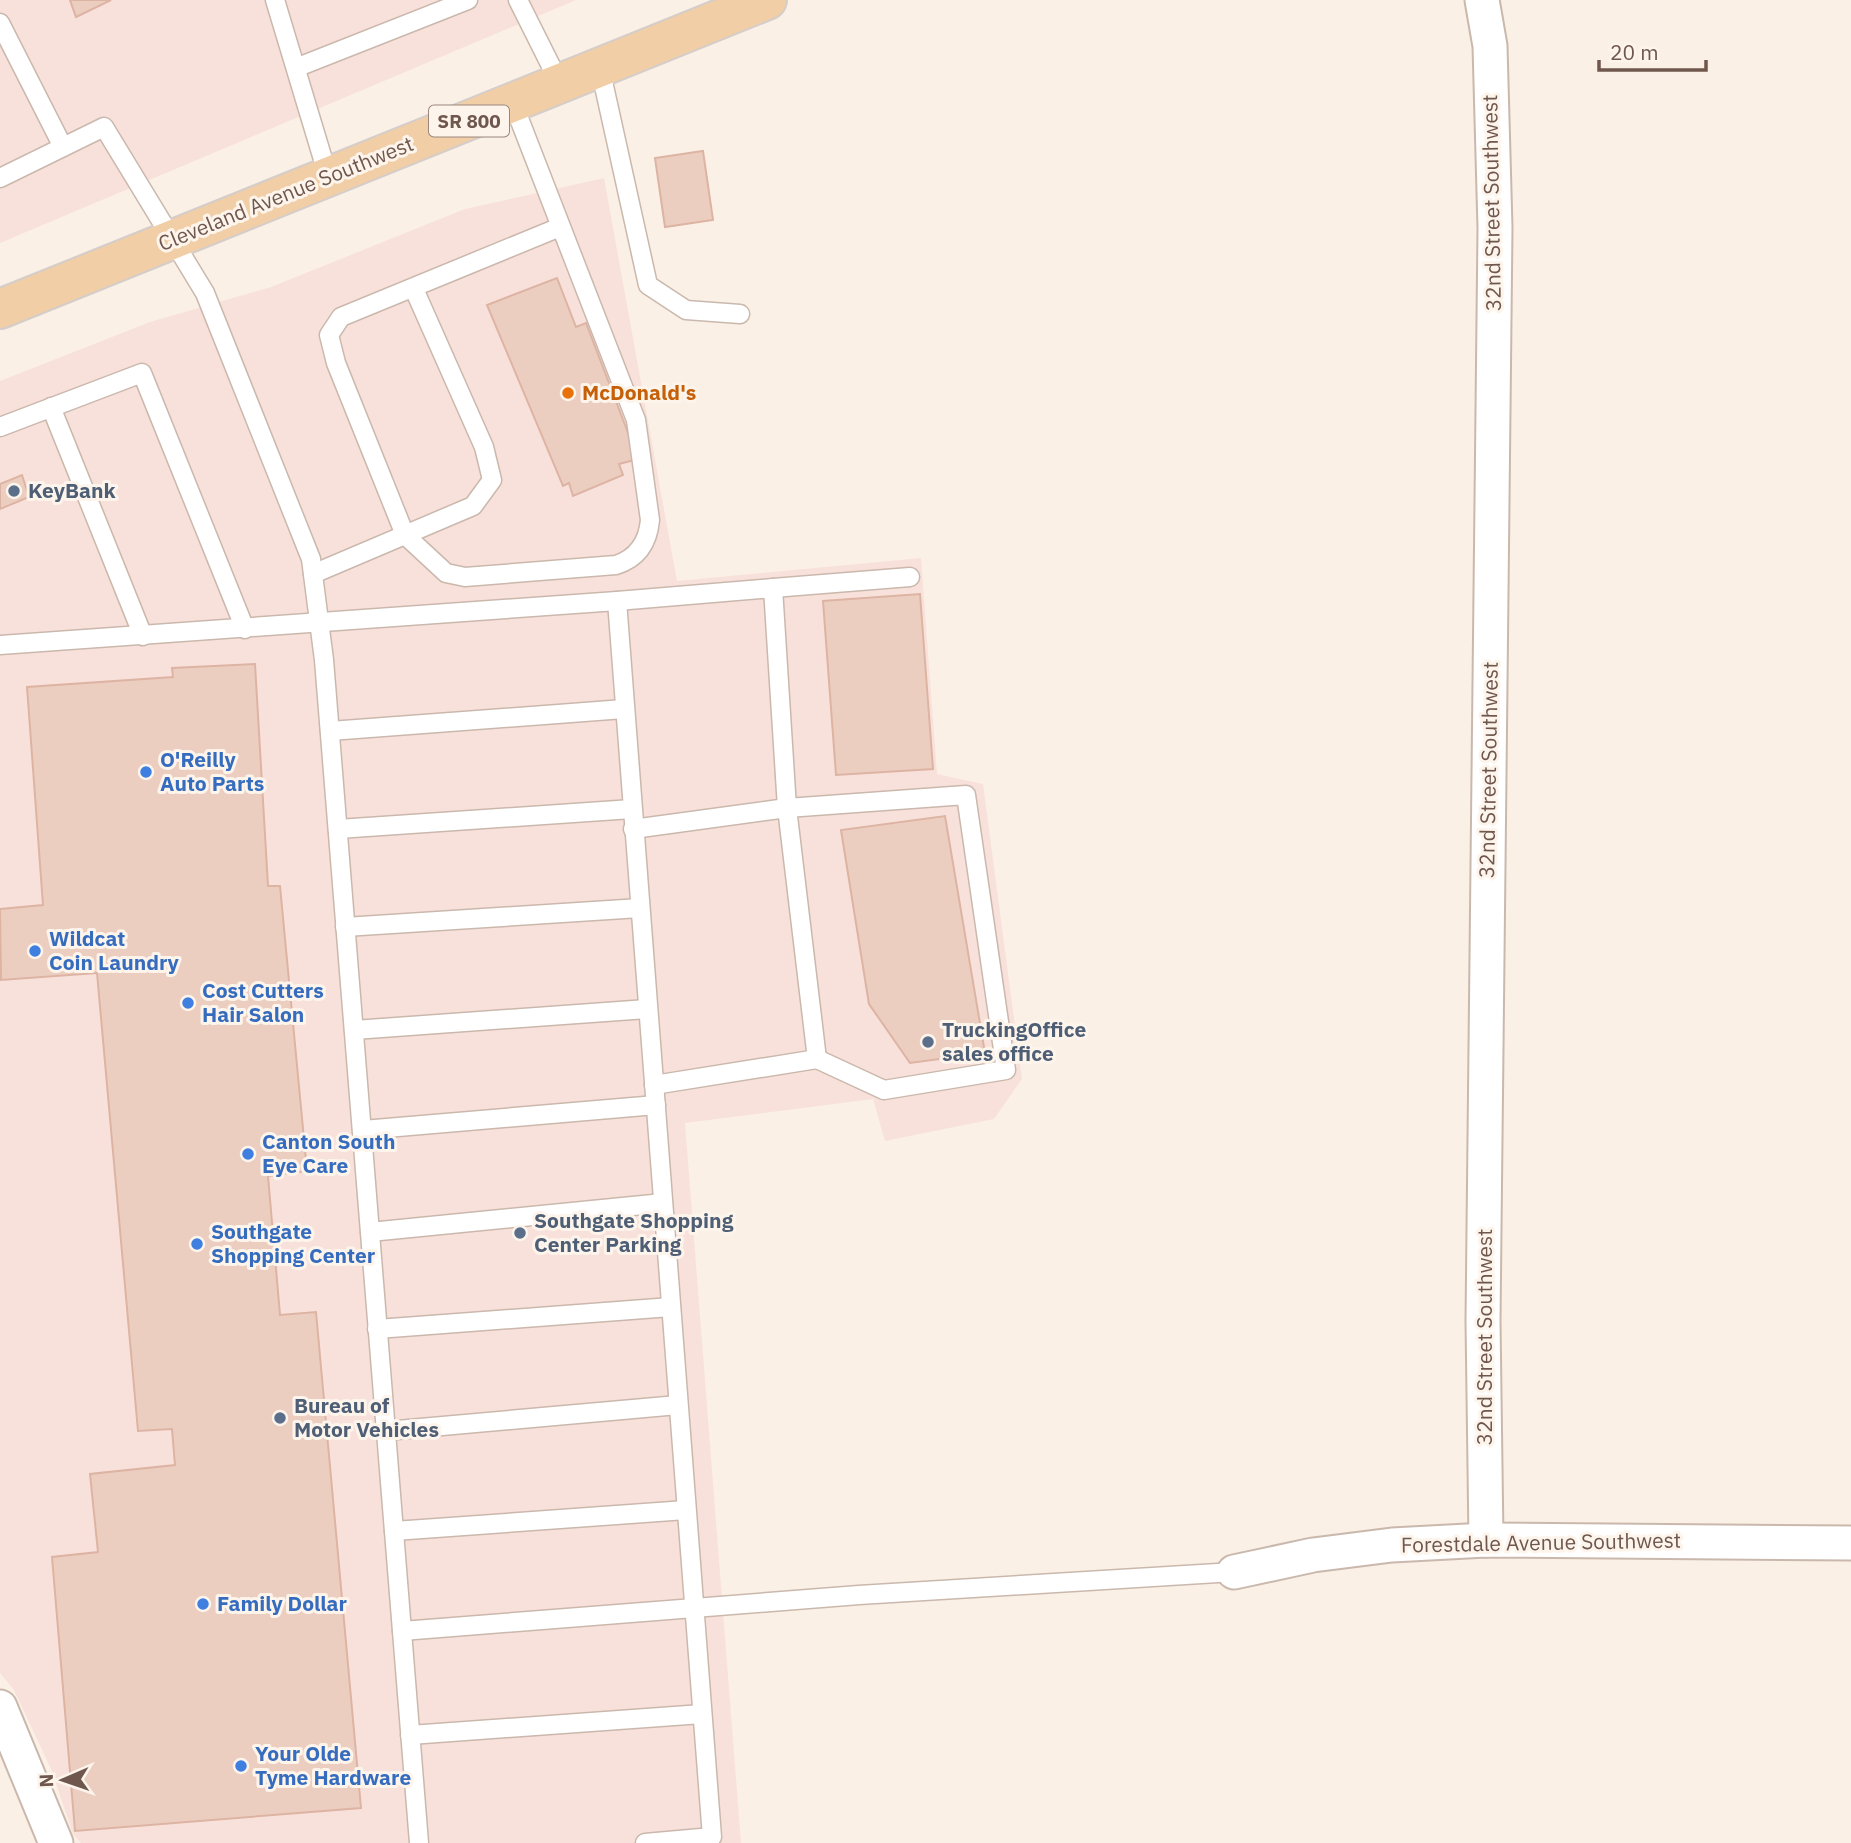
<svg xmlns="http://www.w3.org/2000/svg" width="1851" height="1843" font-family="'IBM Plex Sans',sans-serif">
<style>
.commercial{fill:#f9e1db}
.building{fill:#eccec1;stroke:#ddb4a3;stroke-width:2}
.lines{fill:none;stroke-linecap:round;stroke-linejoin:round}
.service-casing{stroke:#cab8ad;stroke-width:21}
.minor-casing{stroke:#cab8ad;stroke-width:37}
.primary-casing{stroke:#d4cdca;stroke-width:42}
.service{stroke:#fff;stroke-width:18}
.minor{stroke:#fff;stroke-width:33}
.primary{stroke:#f1cea6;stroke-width:38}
.food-dot{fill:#e8710a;stroke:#fdf5ec;stroke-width:2.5}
.service-dot{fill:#5c6f8a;stroke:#fdf5ec;stroke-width:2.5}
.shop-dot{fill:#3f7fe0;stroke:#fdf5ec;stroke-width:2.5}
.labels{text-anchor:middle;stroke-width:6;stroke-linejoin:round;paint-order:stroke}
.shield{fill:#fdf5ec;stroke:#9a867d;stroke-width:2}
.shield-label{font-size:19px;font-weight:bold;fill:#70574e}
.street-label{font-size:21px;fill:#70574e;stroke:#fdf5ec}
.food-label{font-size:21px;font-weight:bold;fill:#c56008;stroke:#fdf5ec;text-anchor:start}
.service-label{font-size:21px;font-weight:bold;fill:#4e5e75;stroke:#fdf5ec;text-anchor:start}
.shop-label{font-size:21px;font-weight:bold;fill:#366cbe;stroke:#fdf5ec;text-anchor:start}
</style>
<rect width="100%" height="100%" fill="#faf0e6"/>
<g class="commercial">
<path d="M 0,0 L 576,0 L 0,243 Z"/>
<path d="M 604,178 L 677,581 L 921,558 L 937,774 L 983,784 L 1022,1079 L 994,1119 L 885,1141 L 873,1099 L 685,1123 L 741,1843 L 81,1843 L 73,1834 L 51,1769 L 14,1690 L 0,1673 L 0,381 L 150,322 L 271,287 L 465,209 Z"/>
</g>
<g class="building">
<path d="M 70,0 L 111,0 L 76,17 Z"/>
<path d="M 703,151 L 713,220 L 665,227 L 655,158 Z"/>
<path d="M 557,278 L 576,327 L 586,323 L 638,459 L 619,464 L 623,475 L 573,496 L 569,483 L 563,486 L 487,305 Z"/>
<path d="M 22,475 L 29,497 L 0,509 L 0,484 Z"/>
<path d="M 920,594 L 933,769 L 836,775 L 823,601 Z"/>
<path d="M 255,664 L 268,886 L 280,886 L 307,1171 L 268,1176 L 280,1315 L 316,1312 L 361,1808 L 75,1831 L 52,1557 L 98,1552 L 90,1474 L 175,1465 L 172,1429 L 138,1431 L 97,973 L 1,980 L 0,909 L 43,905 L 27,687 L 173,677 L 172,668 Z"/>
<path d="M 945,816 L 985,1053 L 910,1063 L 869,1004 L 841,830 Z"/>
</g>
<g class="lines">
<defs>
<g id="service">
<path d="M 275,0 L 328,176"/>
<path d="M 518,0 L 560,84"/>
<path d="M 0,23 L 63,147"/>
<path d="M 298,67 L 468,0"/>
<path d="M 600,68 L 648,285 L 686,310 L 740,314"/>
<path d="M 513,103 L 636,420 L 650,520 C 648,542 638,558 616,565 L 465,577 L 446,573 L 405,535 L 336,363 L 329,335 L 341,317 L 560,227"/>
<path d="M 0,178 L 104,127 L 205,293 L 311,559 L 324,660 L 419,1843"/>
<path d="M 51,407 L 143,636"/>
<path d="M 0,427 L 142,373 L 245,629"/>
<path d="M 313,574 L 473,506 L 492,480 L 484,447 L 414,289"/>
<path d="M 773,588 L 910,577"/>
<path d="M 617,601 L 773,588 L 787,808 L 966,795 L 1006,1070 L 884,1090 L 817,1059"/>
<path d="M 0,645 L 617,601 L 712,1837 L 645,1843"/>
<path d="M 330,731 L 624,709"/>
<path d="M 338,829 L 632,809"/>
<path d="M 633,829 L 787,808 L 817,1059 L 654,1085"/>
<path d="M 345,927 L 640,908"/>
<path d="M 354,1030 L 647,1009"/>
<path d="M 363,1130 L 656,1105"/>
<path d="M 370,1232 L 663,1203"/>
<path d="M 377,1329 L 671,1307"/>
<path d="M 386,1431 L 678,1405"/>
<path d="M 394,1531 L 686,1510"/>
<path d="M 402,1631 L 859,1595 L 1234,1572"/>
<path d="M 410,1735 L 702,1714"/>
</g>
<g id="minor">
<path d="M 1482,0 L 1490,46 L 1495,228 L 1483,1321 L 1486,1540"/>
<path d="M 1234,1572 L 1313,1555 L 1392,1545 L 1486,1540 L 1851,1543"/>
<path d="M 0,1707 L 56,1843"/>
</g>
<path id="primary" d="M 0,309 L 767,0"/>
</defs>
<use href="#service" class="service-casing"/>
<use href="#minor" class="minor-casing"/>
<use href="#primary" class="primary-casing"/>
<use href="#service" class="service"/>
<use href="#minor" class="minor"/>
<use href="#primary" class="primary"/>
</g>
<circle class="food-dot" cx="568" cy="393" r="7"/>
<g class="service-dot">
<circle cx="14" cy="491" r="7"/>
<circle cx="928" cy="1042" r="7"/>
<circle cx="520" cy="1233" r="7"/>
<circle cx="280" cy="1418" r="7"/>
</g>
<g class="shop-dot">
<circle cx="146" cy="772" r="7"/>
<circle cx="35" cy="951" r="7"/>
<circle cx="188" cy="1003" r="7"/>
<circle cx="248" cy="1154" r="7"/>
<circle cx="197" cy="1244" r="7"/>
<circle cx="203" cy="1604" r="7"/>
<circle cx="241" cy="1766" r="7"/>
</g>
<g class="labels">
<rect class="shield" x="429" y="105.5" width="80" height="31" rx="5"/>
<g class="shield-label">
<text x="469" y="128">SR 800</text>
</g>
<g class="street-label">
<text transform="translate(286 194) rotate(-22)" y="7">Cleveland Avenue Southwest</text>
<text transform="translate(1492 203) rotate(-91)" y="7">32nd Street Southwest</text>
<text transform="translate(1489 770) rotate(-89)" y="7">32nd Street Southwest</text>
<text transform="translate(1485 1337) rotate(-90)" y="7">32nd Street Southwest</text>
<text transform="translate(1541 1543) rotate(-1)" y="7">Forestdale Avenue Southwest</text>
</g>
<g class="food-label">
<text x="582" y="400">McDonald's</text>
</g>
<g class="service-label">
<text x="28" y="498">KeyBank</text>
<text x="942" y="1037">TruckingOffice<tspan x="942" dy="24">sales office</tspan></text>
<text x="534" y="1228">Southgate Shopping<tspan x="534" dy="24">Center Parking</tspan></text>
<text x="294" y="1413">Bureau of<tspan x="294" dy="24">Motor Vehicles</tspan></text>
</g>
<g class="shop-label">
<text x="160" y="767">O'Reilly<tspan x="160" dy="24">Auto Parts</tspan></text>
<text x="49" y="946">Wildcat<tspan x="49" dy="24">Coin Laundry</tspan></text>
<text x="202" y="998">Cost Cutters<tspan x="202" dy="24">Hair Salon</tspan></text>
<text x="262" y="1149">Canton South<tspan x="262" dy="24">Eye Care</tspan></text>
<text x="211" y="1239">Southgate<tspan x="211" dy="24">Shopping Center</tspan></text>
<text x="217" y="1611">Family Dollar</text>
<text x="255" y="1761">Your Olde<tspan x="255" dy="24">Tyme Hardware</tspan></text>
</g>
</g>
<g transform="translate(63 1780) rotate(268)" stroke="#fdf5ec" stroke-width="5" paint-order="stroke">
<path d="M0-5L12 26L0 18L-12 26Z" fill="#70574e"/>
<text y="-10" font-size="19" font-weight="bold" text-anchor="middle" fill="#70574e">N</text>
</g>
<path d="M1599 60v10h107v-10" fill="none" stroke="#70574e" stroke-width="3.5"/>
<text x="1610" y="60" font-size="21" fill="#70574e" stroke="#fdf5ec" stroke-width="5" paint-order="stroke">20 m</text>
</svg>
